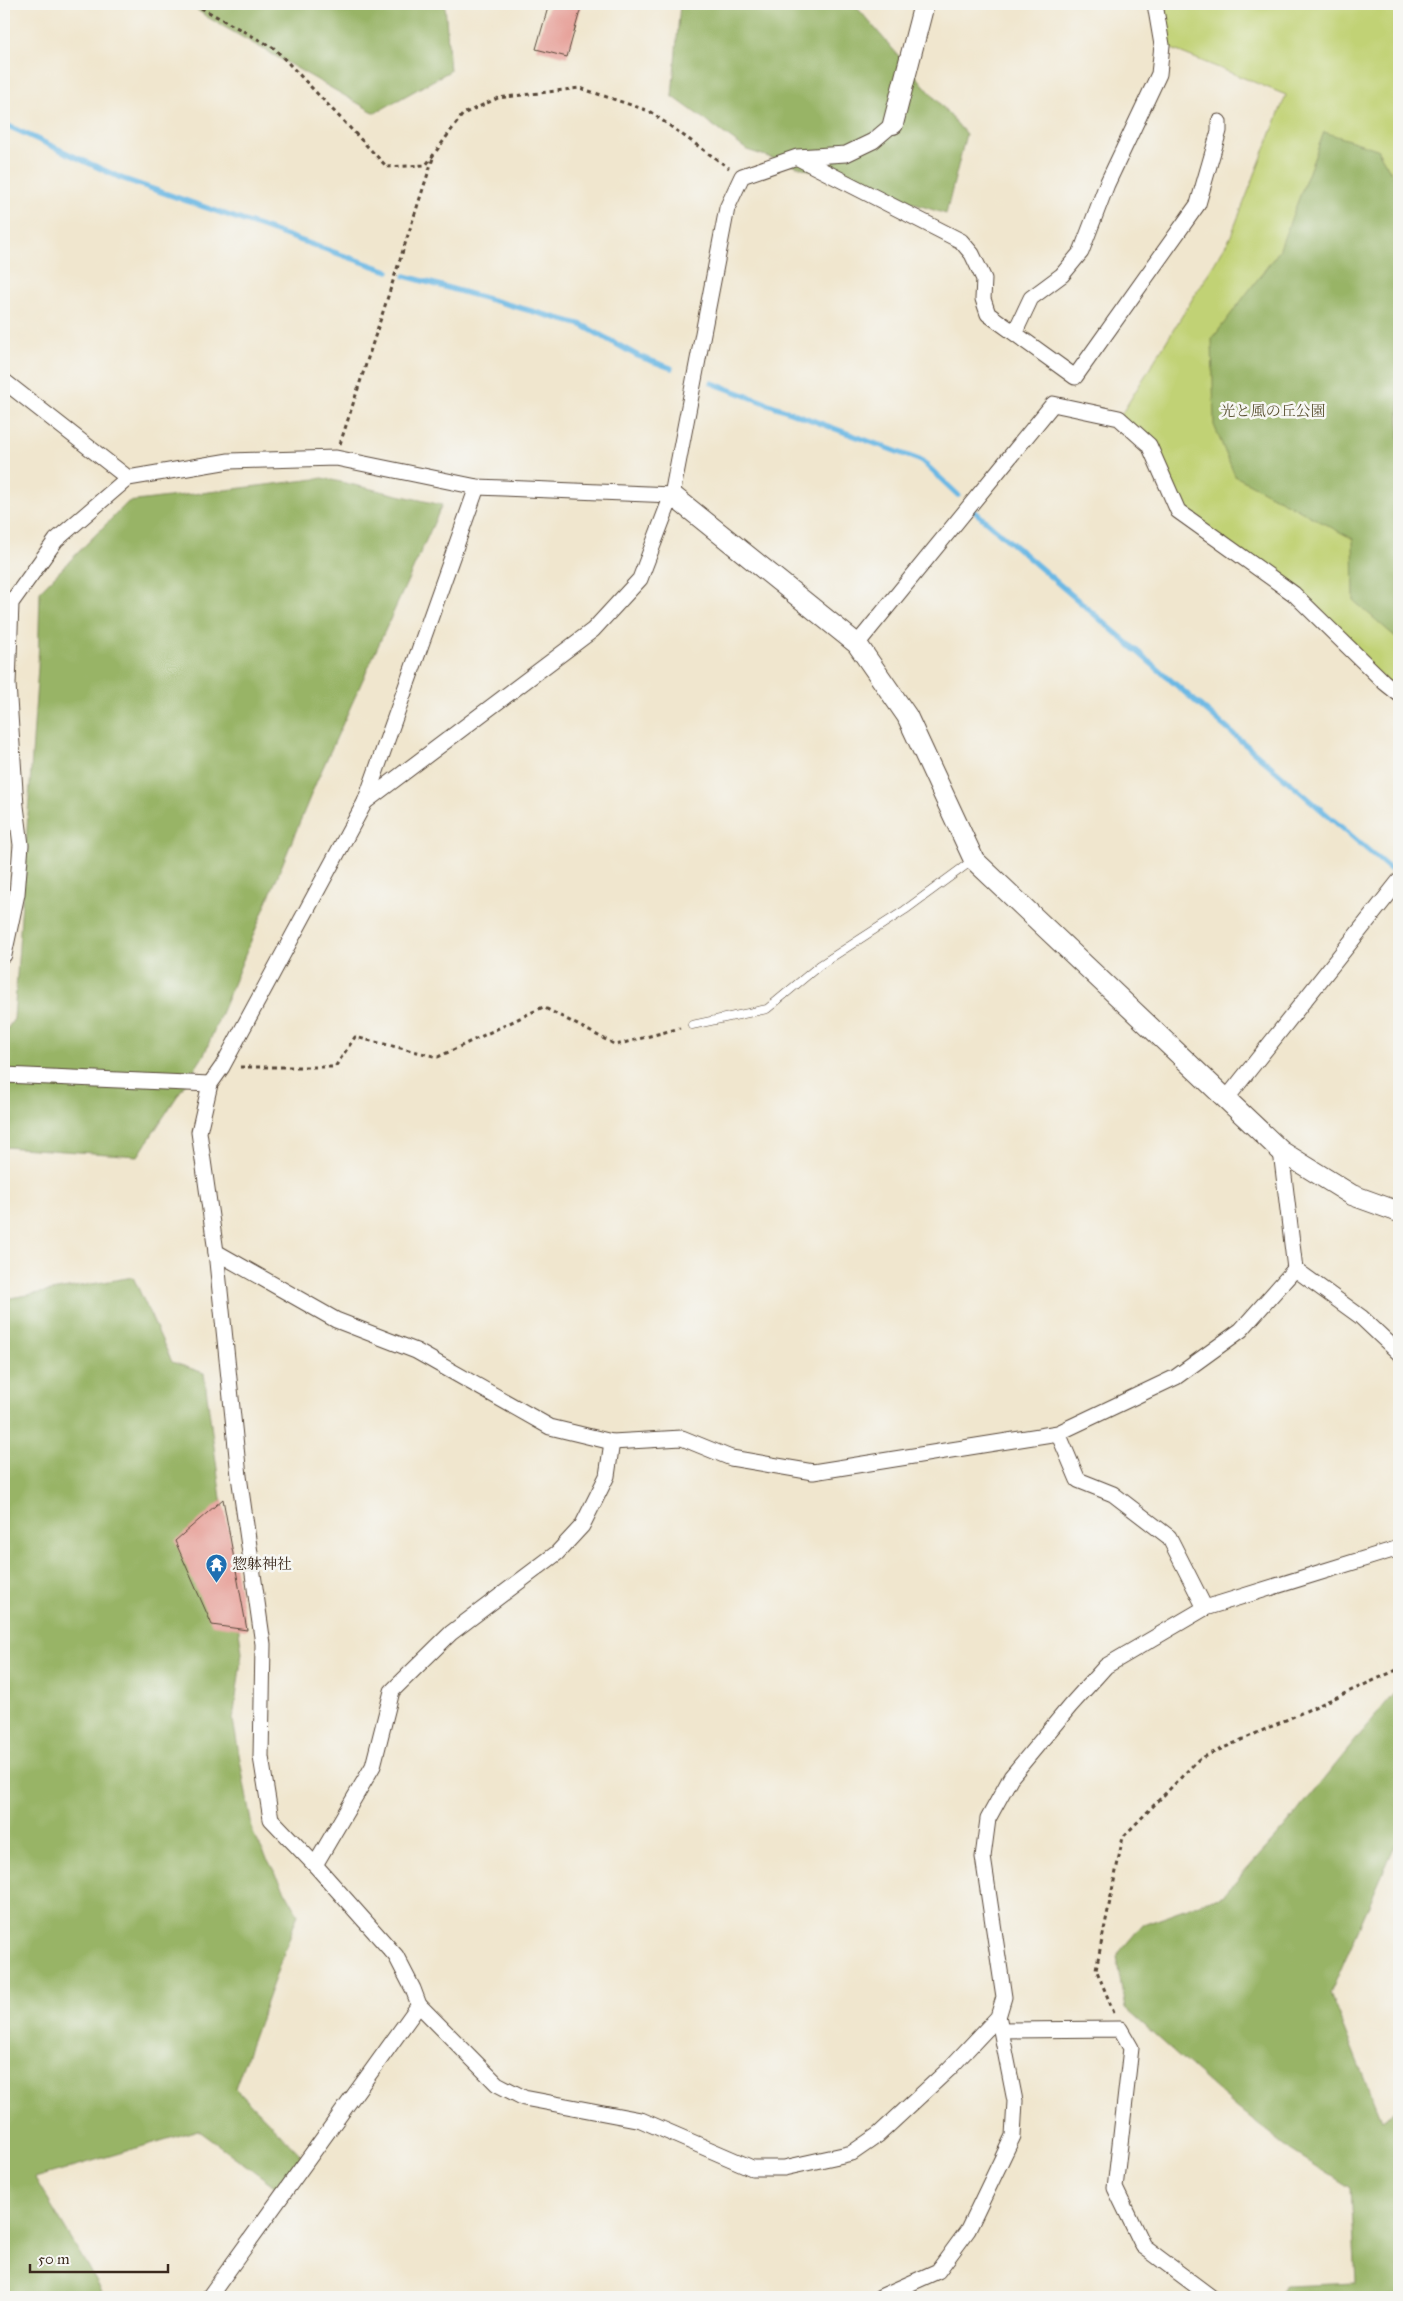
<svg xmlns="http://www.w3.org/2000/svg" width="1403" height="2301" font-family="'IM FELL Great Primer','Noto Serif JP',serif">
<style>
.green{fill:#c1d275;stroke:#7e7e4a}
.forest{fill:#98b466;stroke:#6a6f42}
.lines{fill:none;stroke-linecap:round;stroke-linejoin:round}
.stream{stroke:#6ab8e4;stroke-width:5.5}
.building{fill:#e7a39b}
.lane-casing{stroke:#564638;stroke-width:9}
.street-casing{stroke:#564638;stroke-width:17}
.secondary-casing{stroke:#564638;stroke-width:22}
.path{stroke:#564638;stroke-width:3;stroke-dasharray:4 4;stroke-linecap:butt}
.lane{stroke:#fff;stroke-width:8}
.street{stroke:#fff;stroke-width:15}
.secondary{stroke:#fff;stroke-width:20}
.labels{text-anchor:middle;stroke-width:5;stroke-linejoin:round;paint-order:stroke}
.park-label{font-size:15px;fill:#5c5434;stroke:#f6f6f2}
.poi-label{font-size:15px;fill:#3b2a1e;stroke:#f6f6f2;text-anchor:start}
</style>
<rect width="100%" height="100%" fill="#f6f6f2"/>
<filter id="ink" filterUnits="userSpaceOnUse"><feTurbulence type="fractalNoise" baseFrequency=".02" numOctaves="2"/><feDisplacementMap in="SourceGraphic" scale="10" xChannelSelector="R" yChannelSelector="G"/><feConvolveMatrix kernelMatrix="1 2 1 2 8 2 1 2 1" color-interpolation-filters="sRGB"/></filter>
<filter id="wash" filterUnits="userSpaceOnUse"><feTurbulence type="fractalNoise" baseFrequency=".0096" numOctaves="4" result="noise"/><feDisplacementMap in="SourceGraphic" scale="20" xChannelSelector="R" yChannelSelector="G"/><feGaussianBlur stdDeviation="1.12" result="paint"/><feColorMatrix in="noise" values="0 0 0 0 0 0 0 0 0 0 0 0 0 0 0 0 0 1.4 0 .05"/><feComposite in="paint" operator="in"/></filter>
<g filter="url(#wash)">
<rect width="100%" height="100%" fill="#f0e6ce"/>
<path class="green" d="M 1155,4 L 1399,4 L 1399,694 L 1294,594 L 1178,511 L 1149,445 L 1119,418 L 1230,238 L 1286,95 L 1162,45 Z"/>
<g class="forest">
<path d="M 189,4 L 445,4 L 450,71 L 375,113 L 207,17 Z"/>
<path d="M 680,4 L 854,4 L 966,134 L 946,214 L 747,150 L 672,96 Z"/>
<path d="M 1324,132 L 1377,149 L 1399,186 L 1399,640 L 1354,601 L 1353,539 L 1235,476 L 1214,425 L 1212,339 L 1279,251 Z"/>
<path d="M 323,478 L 442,505 L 315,785 L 204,1055 L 138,1156 L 4,1147 L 4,1033 L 14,1019 L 38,667 L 40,591 L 128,502 Z"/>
<path d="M 133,1277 L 172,1362 L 204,1373 L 242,1653 L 233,1720 L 253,1833 L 298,1914 L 235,2088 L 307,2161 L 284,2193 L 198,2130 L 35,2178 L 102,2291 L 97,2297 L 4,2297 L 4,1299 Z"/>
<path d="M 1399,1687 L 1399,1842 L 1396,1843 L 1330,1994 L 1381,2120 L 1399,2108 L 1399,2297 L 1278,2297 L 1286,2286 L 1356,2283 L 1351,2188 L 1292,2151 L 1236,2107 L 1125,2008 L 1116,1956 L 1143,1924 L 1224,1895 L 1284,1828 Z"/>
</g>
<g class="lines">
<g class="stream">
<path d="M 4,124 L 121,178 L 388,271"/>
<path d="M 405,276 L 582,325 L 638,356 L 671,368"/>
<path d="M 712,383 L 922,461 L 958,495"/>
<path d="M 973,510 L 1390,869"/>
</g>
</g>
<g id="blocks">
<g class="building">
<path d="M 549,4 L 582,4 L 567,57 L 536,49 Z"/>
<path d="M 223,1499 L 247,1630 L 212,1625 L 175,1541 Z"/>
</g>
</g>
</g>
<g filter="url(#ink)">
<use href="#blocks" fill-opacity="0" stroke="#564638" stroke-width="1"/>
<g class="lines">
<defs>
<path id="lane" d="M 692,1025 L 767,1009 L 820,965 L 905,910 L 973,860"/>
<g id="street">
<path d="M 798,158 L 961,241 L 972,254 L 984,279 L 983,299 L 988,314 L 1075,377 L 1198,204 L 1219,131 L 1219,122"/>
<path d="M 1015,332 L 1031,298 L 1062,275 L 1081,252 L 1107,184 L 1159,74 L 1162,45 L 1155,4"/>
<path d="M 4,381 L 128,478"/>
<path d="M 857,644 L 1053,404 L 1119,418 L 1149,445 L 1178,511 L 1294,594 L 1384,682 L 1399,694"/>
<path d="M 365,802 L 477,487"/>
<path d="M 4,955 L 17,894 L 21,845 L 16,806 L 8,684 L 11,603 L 56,540 L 128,478 L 229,461 L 336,458 L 477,487 L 672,495"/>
<path d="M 4,1075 L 210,1084"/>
<path d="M 1227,1098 L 1399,881"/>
<path d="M 216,1252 L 336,1320 L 416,1351 L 550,1427 L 612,1442 L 682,1438 L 731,1458 L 813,1472 L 1058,1433 L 1176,1377 L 1241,1330 L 1295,1269 L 1281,1151"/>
<path d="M 1295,1269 L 1361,1317 L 1399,1353"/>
<path d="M 1058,1433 L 1078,1480 L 1113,1494 L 1169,1537 L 1205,1608"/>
<path d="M 315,1865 L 373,1766 L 392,1691 L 451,1633 L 557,1553 L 582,1526 L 607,1476 L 612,1442"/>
<path d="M 419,2005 L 497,2084 L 524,2098 L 641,2120 L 752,2168 L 784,2168 L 852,2153 L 878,2135 L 949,2069 L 998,2017 L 1004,1997 L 983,1857 L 988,1819 L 1011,1777 L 1070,1706 L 1106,1666 L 1205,1608 L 1399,1548"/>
<path d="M 1001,2030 L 1120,2029 L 1131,2048 L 1115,2188 L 1143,2246 L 1211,2297"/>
<path d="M 209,2297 L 419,2005 L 413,1989 L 396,1956 L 315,1865 L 271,1819 L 261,1757 L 263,1644 L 239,1476 L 216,1252 L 199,1132 L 210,1084 L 222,1067 L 365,802 L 593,630 L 640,579 L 672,495 L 727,208 L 742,176 L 797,157 L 846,154 L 873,141 L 893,124"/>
<path d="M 880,2297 L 938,2271 L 968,2230 L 1013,2136 L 1015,2101 L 999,2020"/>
</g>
<g id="secondary">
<path d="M 893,124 L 924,4"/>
<path d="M 672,495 L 857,644 L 907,716 L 974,860 L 1281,1151 L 1352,1195 L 1399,1212"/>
</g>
</defs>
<use href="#lane" class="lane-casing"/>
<use href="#street" class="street-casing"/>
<use href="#secondary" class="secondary-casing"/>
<g class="path">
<path d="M 194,4 L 274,48 L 387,167 L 426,165 L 463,114 L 498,98 L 580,88 L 649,111 L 729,168"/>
<path d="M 340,444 L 434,155"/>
<path d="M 240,1067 L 335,1067 L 355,1037 L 438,1057 L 543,1007 L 616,1045 L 680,1028"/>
<path d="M 1114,2013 L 1096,1969 L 1123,1837 L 1199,1759 L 1399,1669"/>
</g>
<use href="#lane" class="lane"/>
<use href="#street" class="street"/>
<use href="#secondary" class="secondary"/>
</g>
</g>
<defs>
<symbol id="temple-pin" viewBox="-11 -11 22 30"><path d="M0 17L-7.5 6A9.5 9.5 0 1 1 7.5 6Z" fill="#1f6fb2" stroke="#f6f6f2"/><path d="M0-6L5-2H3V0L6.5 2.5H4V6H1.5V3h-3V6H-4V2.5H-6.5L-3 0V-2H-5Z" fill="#fff"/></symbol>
</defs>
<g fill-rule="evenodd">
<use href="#temple-pin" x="204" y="1552" width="25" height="34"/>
</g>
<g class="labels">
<g class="park-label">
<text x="1273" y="416">光と風の丘公園</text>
</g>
<g class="poi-label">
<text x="232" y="1569">惣躰神社</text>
</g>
</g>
<rect width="1403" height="2301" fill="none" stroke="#f6f6f2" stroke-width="20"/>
<path d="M30 2264v8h138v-8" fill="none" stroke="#3b2a1e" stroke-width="2.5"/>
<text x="38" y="2264" font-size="15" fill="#3b2a1e" stroke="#f6f6f2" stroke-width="4" paint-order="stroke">50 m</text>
</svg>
